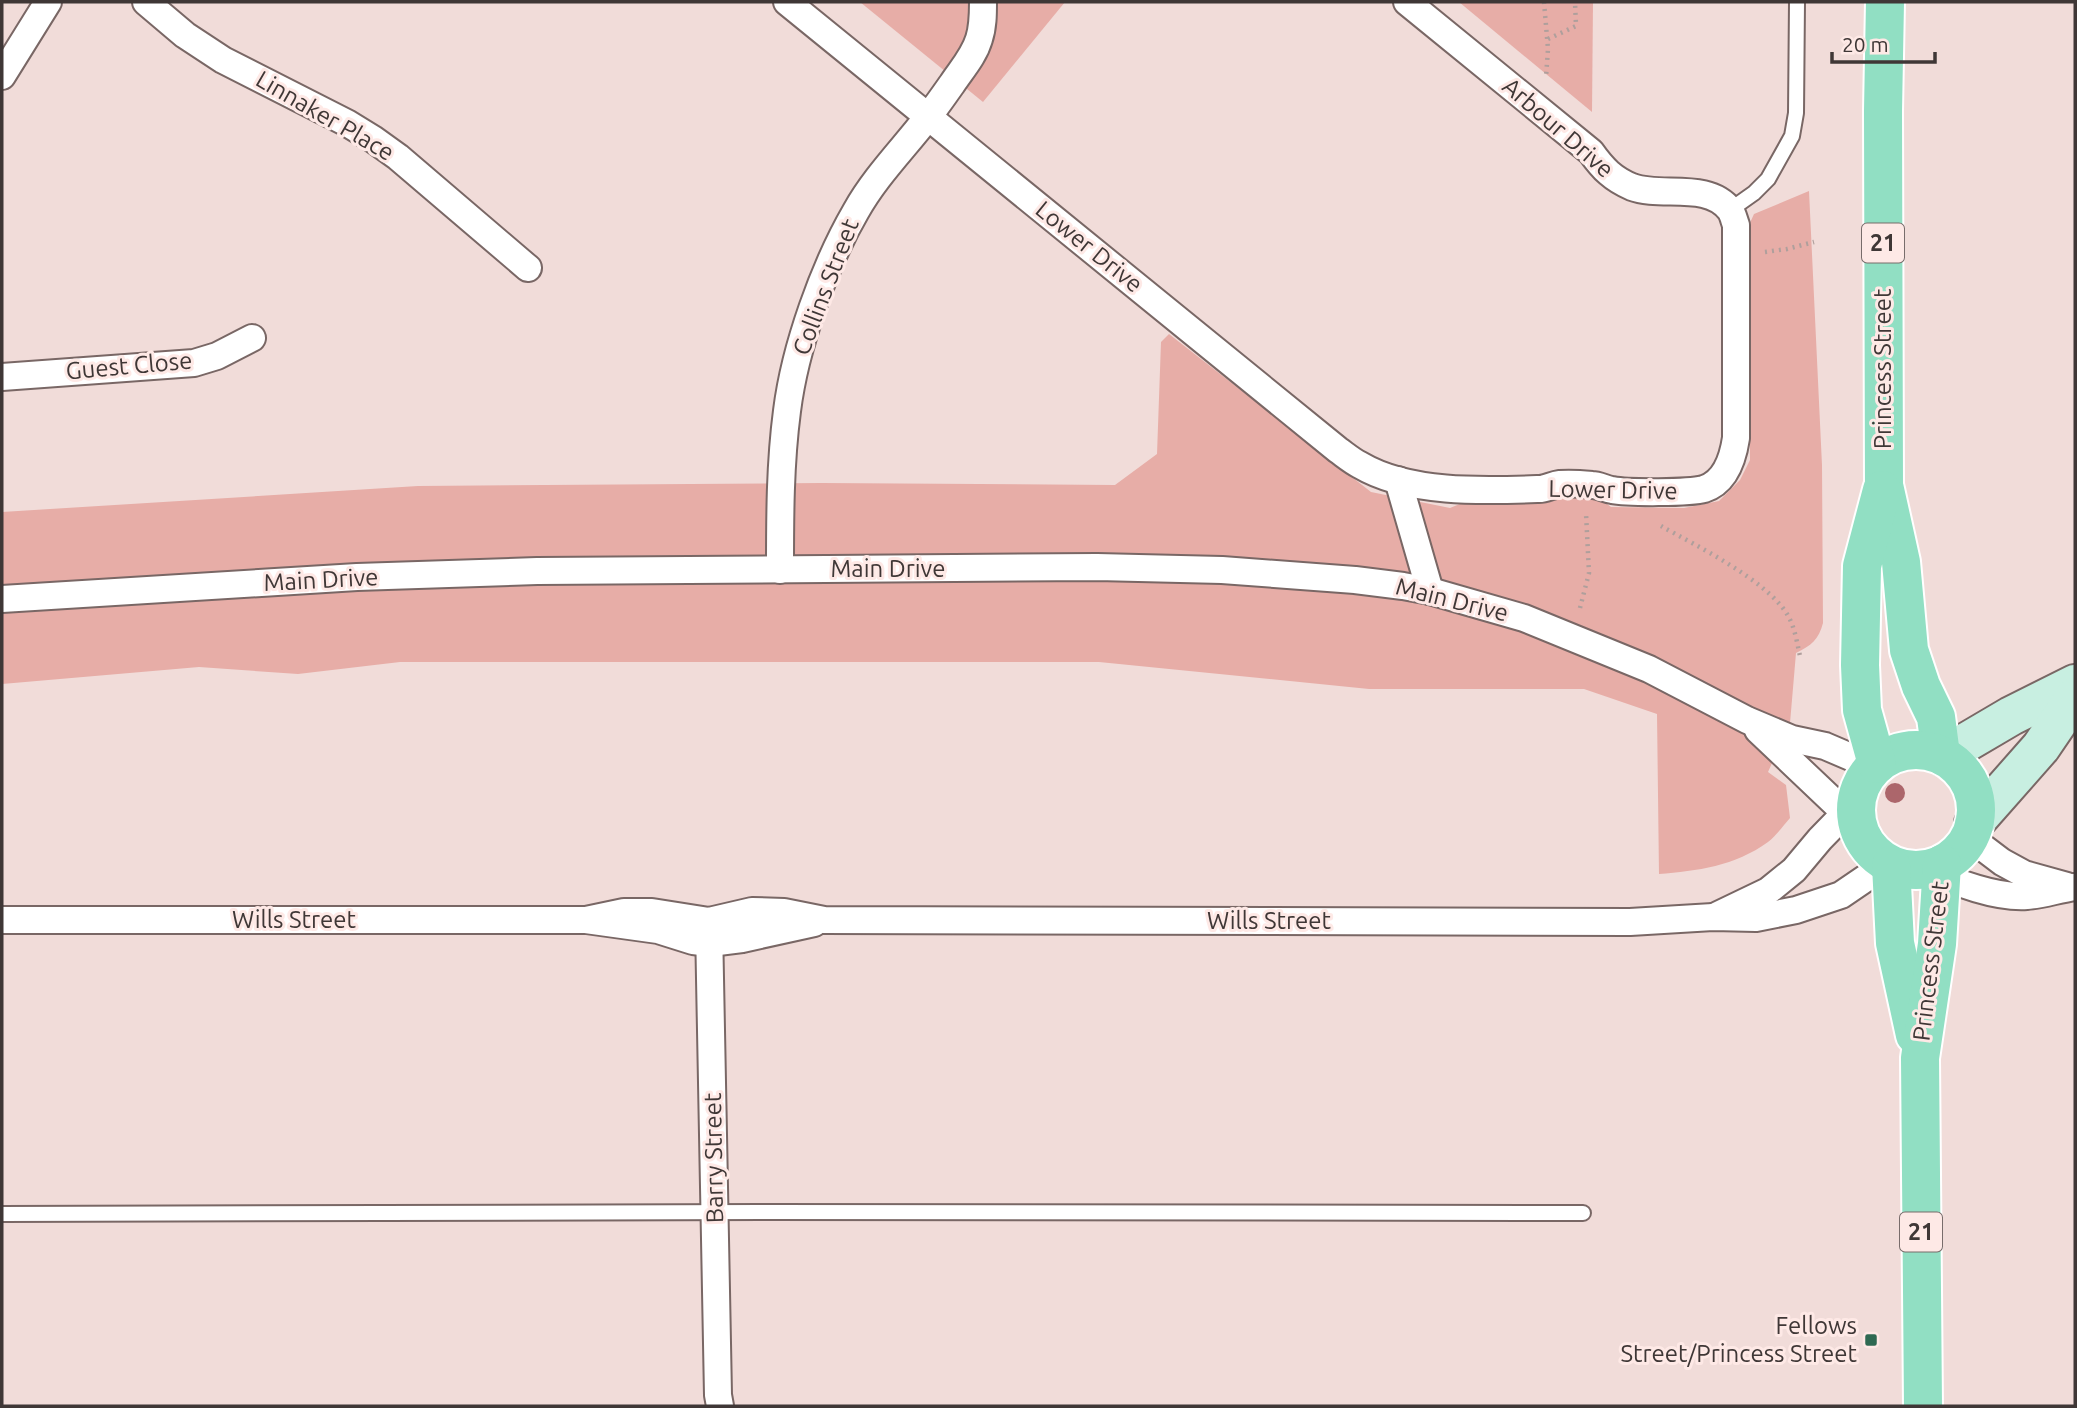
<svg xmlns="http://www.w3.org/2000/svg" width="2077" height="1408" font-family="Ubuntu,sans-serif">
<style>
.park{fill:#e7ada7}
.lines{fill:none;stroke-linecap:round;stroke-linejoin:round}
.lane-casing{stroke:#796765;stroke-width:18}
.street-casing{stroke:#796765;stroke-width:30}
.secondary-casing{stroke:#796765;stroke-width:42}
.primary-casing{stroke:#fff;stroke-width:42}
.path{stroke:#af9f9c;stroke-width:4.5;stroke-dasharray:2 5;stroke-linecap:butt}
.lane{stroke:#fff;stroke-width:14}
.street{stroke:#fff;stroke-width:26}
.secondary{stroke:#c8efe1;stroke-width:38}
.primary{stroke:#91dfc3;stroke-width:38}
.tree{fill:#ac666b}
.poi-dot{fill:#2f6952;stroke:#fee9e6;stroke-width:2.5}
.labels{text-anchor:middle;stroke-width:6;stroke-linejoin:round;paint-order:stroke}
.shield{fill:#fee9e6;stroke:#786c6b;stroke-width:2}
.shield-label{font-size:23px;font-weight:bold;fill:#3f3736}
.street-label{font-size:24px;fill:#3f3736;stroke:#fee9e6}
.poi-label{font-size:24px;fill:#3f3736;stroke:#fee9e6;text-anchor:end}
</style>
<rect width="100%" height="100%" fill="#f1dcd9"/>
<g class="park">
<path d="M 860,2 L 1065,2 L 983,102 Z"/>
<path d="M 1459,2 L 1593,2 L 1592,112 Z"/>
<path d="M 1809,191 L 1822,465 L 1823,623 C 1819,639 1811,646 1796,653 L 1790,723 L 1768,772 L 1786,785 L 1790,818 C 1783,826 1776,836 1768,842 C 1735,866 1697,871 1659,874 L 1657,714 L 1584,689 L 1369,689 L 1099,662 L 400,662 L 298,674 L 199,667 L 2,684 L 2,512 L 418,486 L 821,483 L 1115,485 L 1157,454 L 1161,342 L 1169,334 L 1371,492 L 1450,508 L 1484,494 L 1593,493 L 1611,507 L 1684,508 L 1719,501 L 1740,480 L 1750,460 L 1750,305 L 1745,288 L 1744,236 L 1754,214 Z"/>
</g>
<g class="lines">
<defs>
<g id="lane">
<path d="M 1730,210 L 1754,193 L 1768,179 L 1792,136 L 1796,113 L 1797,2"/>
<path d="M 2,1214 L 762,1212 L 1583,1213"/>
</g>
<g id="street">
<path d="M 146,2 L 185,35 L 223,60 L 347,123 L 373,139 L 398,157 L 528,268"/>
<path d="M 787,2 L 1338,450 C 1345,455 1352,461 1360,465 C 1409,494 1483,491 1539,489 C 1546,489 1552,485 1560,484 C 1570,483 1582,484 1592,485 C 1599,485 1605,489 1612,490 C 1627,493 1690,493 1704,489 C 1726,482 1733,458 1736,438 L 1736,225 C 1734,220 1733,214 1730,210 C 1708,181 1661,198 1632,187 C 1613,179 1603,169 1591,152 L 1407,2"/>
<path d="M 2,76 L 48,2"/>
<path d="M 2,377 L 194,363 L 217,356 L 252,338"/>
<path d="M 1398,480 L 1430,591"/>
<path d="M 780,570 C 780,517 780,464 787,411 C 795,347 824,266 856,211 C 875,177 903,149 927,118 C 936,107 944,95 952,84 C 962,69 974,56 979,39 C 983,27 983,14 983,2"/>
<path d="M 2,599 L 357,577 L 537,571 L 1097,567 L 1222,570 L 1355,580 L 1403,586 L 1430,591 L 1524,618 L 1649,669 L 1747,720 L 1792,739 L 1825,746 L 1874,767"/>
<path d="M 1758,730 L 1857,824"/>
<path d="M 1969,837 L 2002,862 L 2024,874 L 2067,886"/>
<path d="M 1928,869 C 1955,883 1997,898 2027,896 C 2043,895 2059,889 2075,887"/>
<path d="M 1718,915 L 1768,891 L 1794,870 L 1820,839 L 1856,802"/>
<path d="M 2,920 L 586,920 L 658,930 L 693,941 L 710,943 L 742,939 L 814,923"/>
<path d="M 586,920 L 624,912 L 652,912 L 709,921 L 752,911 L 784,912 L 824,920 L 1630,922 L 1713,917 L 1756,918 L 1796,910 L 1841,895 L 1888,863"/>
<path d="M 709,926 L 718,1395 L 720,1406"/>
</g>
<g id="secondary">
<path d="M 1943,756 L 2011,716 L 2075,684"/>
<path d="M 1974,823 L 2041,747 L 2075,697"/>
</g>
<g id="primary">
<path d="M 1885,2 L 1883,111 L 1884,485 L 1901,562 L 1909,650 L 1921,686 L 1936,717 L 1941,755"/>
<circle cx="1916" cy="810" r="60"/>
<path d="M 1877,764 L 1862,710 L 1860,665 L 1862,566 L 1882,490"/>
<path d="M 1891,865 L 1895,943 L 1915,1035"/>
<path d="M 1923,1406 L 1920,1058 L 1937,944 L 1942,864"/>
</g>
</defs>
<use href="#lane" class="lane-casing"/>
<use href="#street" class="street-casing"/>
<use href="#secondary" class="secondary-casing"/>
<use href="#primary" class="primary-casing"/>
<g class="path">
<path d="M 1544,2 L 1548,49 L 1546,77"/>
<path d="M 1548,39 L 1576,26 L 1575,2"/>
<path d="M 1765,252 L 1787,249 L 1814,242"/>
<path d="M 1661,526 C 1697,546 1766,580 1787,614 C 1795,627 1797,643 1800,656"/>
<path d="M 1580,608 L 1589,573 L 1586,513"/>
</g>
<use href="#lane" class="lane"/>
<use href="#street" class="street"/>
<use href="#secondary" class="secondary"/>
<use href="#primary" class="primary"/>
</g>
<circle class="tree" cx="1895" cy="793" r="10"/>
<rect class="poi-dot" x="1864" y="1333" width="14" height="14" rx="3.5"/>
<g class="labels">
<g class="shield">
<rect x="1862" y="223.5" width="42" height="39" rx="5"/>
<rect x="1900" y="1212.5" width="42" height="39" rx="5"/>
</g>
<g class="shield-label">
<text x="1883" y="251">21</text>
<text x="1921" y="1240">21</text>
</g>
<g class="street-label">
<text transform="translate(325 116) rotate(30)" y="8">Linnaker Place</text>
<text transform="translate(1558 128) rotate(41)" y="8">Arbour Drive</text>
<text transform="translate(1089 247) rotate(39)" y="8">Lower Drive</text>
<text transform="translate(826 287) rotate(-69)" y="8">Collins Street</text>
<text transform="translate(129 366) rotate(-5)" y="8">Guest Close</text>
<text transform="translate(1883 369) rotate(-90)" y="8">Princess Street</text>
<text transform="translate(1613 490) rotate(1)" y="8">Lower Drive</text>
<text x="888" y="577">Main Drive</text>
<text transform="translate(321 580) rotate(-3)" y="8">Main Drive</text>
<text transform="translate(1452 600) rotate(14)" y="8">Main Drive</text>
<text x="294" y="928">Wills Street</text>
<text x="1269" y="929">Wills Street</text>
<text transform="translate(1931 961) rotate(-83)" y="8">Princess Street</text>
<text transform="translate(714 1158) rotate(-91)" y="8">Barry Street</text>
</g>
<g class="poi-label">
<text x="1857" y="1334">Fellows<tspan x="1857" dy="28">Street/Princess Street</tspan></text>
</g>
</g>
<rect width="2077" height="1408" fill="none" stroke="#3f3736" stroke-width="7"/>
<path d="M1832 52v10h103v-10" fill="none" stroke="#3f3736" stroke-width="3.5"/>
<text x="1842" y="52" font-size="21" fill="#3f3736" stroke="#fee9e6" stroke-width="5" paint-order="stroke">20 m</text>
</svg>
